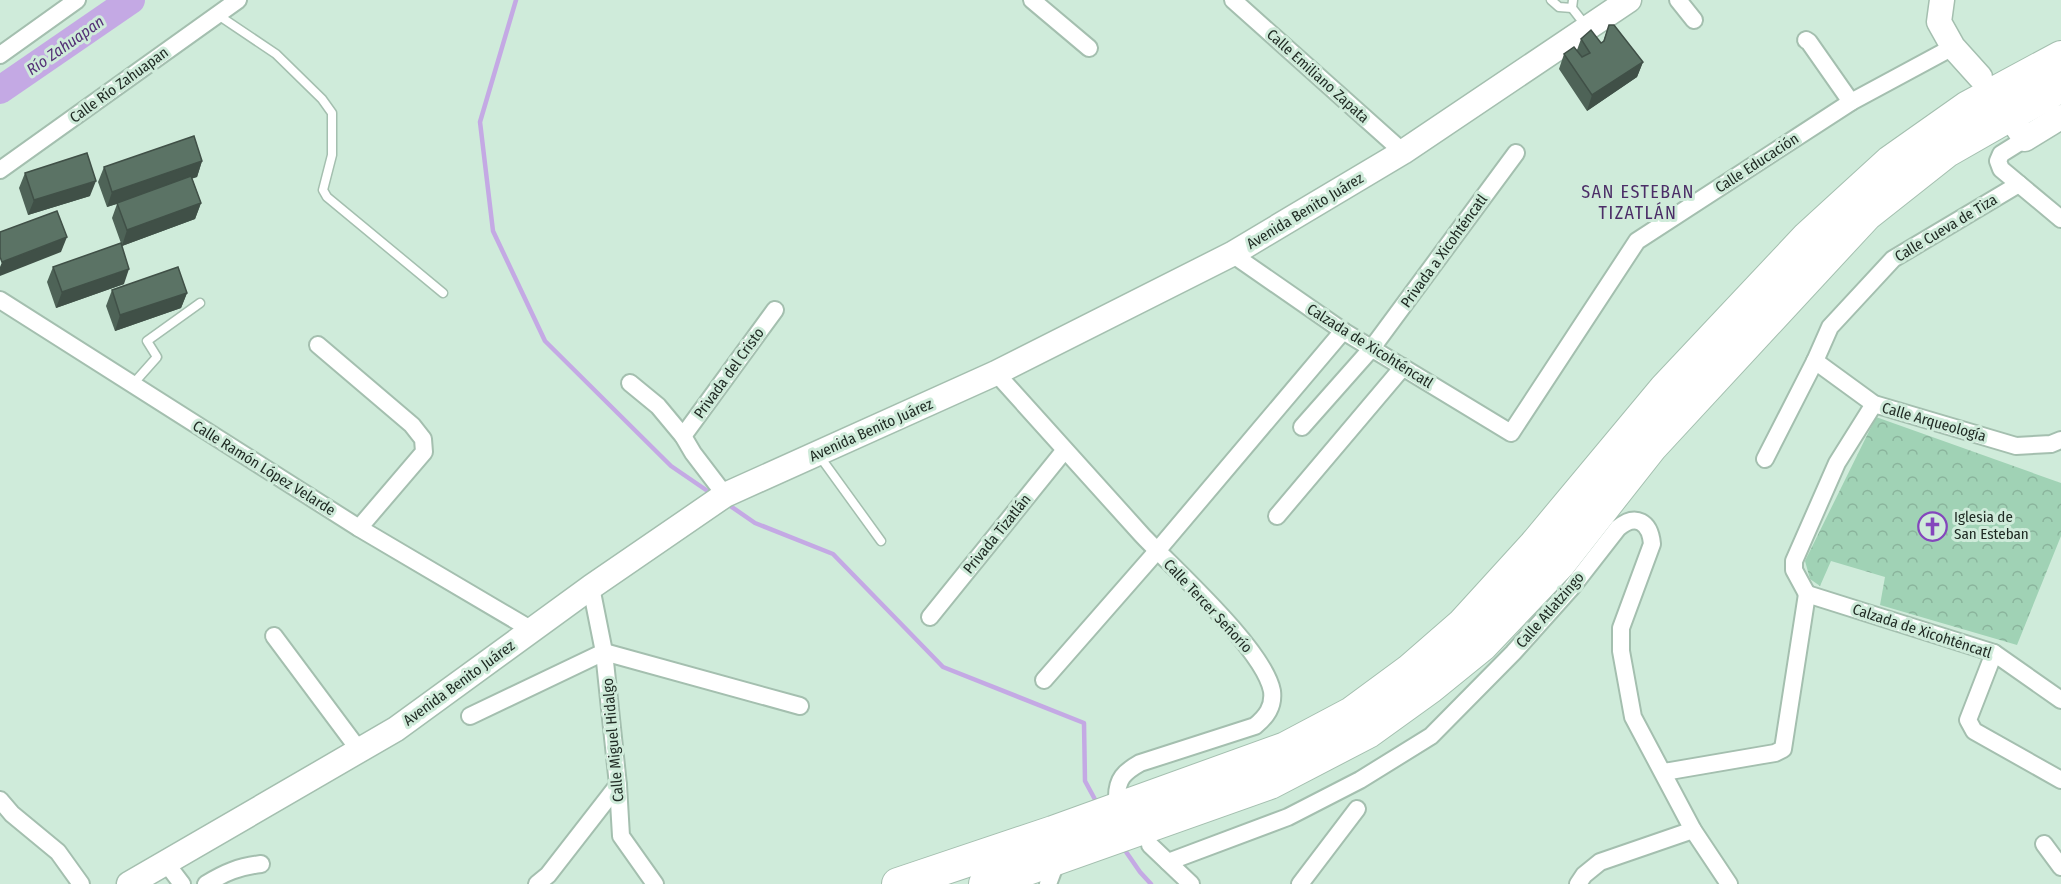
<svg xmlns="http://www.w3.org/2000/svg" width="2061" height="884" font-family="'Fira Sans Condensed',sans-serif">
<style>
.park{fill:url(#park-crowns)}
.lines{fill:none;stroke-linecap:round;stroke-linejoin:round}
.stream{stroke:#c4a9e4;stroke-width:4.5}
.river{stroke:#c4a9e4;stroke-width:28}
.service-casing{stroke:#a4bfaf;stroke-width:11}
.minor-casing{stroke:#a4bfaf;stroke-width:20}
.secondary-casing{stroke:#a4bfaf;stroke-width:27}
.motorway-casing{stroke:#a4bfaf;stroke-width:34}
.service{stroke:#fff;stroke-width:8}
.minor{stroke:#fff;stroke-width:16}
.secondary{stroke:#fff;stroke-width:24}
.motorway{stroke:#fff;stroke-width:32}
.wall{fill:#4e6357}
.shaded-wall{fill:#405047}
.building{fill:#5b7365;stroke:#405047;stroke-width:1.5}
.labels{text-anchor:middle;stroke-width:6;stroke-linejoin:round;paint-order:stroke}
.street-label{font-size:15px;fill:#202b24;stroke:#cfebda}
.poi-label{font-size:15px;fill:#202b24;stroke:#cfebda;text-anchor:start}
.water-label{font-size:16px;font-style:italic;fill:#543076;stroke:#cfebda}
.quarter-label{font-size:18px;letter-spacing:1.5px;fill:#4b2d67;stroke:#cfebda}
</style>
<defs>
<pattern id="park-crowns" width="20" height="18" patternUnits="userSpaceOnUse" patternTransform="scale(1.5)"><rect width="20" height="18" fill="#a0d2b5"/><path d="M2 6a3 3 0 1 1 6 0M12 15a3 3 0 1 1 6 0" fill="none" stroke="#8ab49c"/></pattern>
</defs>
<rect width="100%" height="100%" fill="#cfebda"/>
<path class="park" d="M 1876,417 L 2061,483 L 2061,536 L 2017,645 L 1880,605 L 1885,577 L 1831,561 L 1820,586 L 1810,579 L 1805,561 Z"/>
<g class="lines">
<g class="stream">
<path d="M 516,0 L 480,122 L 493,231 L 545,341 L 671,466 L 712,494"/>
<path d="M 726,503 L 755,523 L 833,554 L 943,667 L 1084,723 L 1085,781 L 1098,805"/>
<path d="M 1122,846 L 1140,872 L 1151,884"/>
</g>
<path class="river" d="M 0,90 L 131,0"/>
<defs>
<g id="service">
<path d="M 1551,0 L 1559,7 L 1572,8"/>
<path d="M 1573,0 L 1572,8 L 1586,26"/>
<path d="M 218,15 L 276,54 L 322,99 L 332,113 L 332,155 L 323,190 L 327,197 L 443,293"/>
<path d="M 133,384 L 157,357 L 147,341 L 200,303"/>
<path d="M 818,454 L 881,541"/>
</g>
<g id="minor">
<path d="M 1032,0 L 1089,48"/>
<path d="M 1233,0 L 1403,152"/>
<path d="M 1678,0 L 1694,20"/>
<path d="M 1806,40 L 1809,42 L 1851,102"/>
<path d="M 0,55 L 77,0"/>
<path d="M 2025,139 L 2001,154 L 1998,161 L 2001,169 L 2061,219"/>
<path d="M 0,170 L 238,0"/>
<path d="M 1232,254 L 1343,331 L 1511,433 L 1637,241 L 1851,102 L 1953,47"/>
<path d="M 0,300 L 359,528 L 532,630"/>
<path d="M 318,345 L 412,425 L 423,439 L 424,452 L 359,528"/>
<path d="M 1815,361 L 1874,404 L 2016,446 L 2051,444 L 2061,440"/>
<path d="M 996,373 C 1044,427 1093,481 1142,535 C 1174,569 1264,649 1272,691 C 1274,707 1266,717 1255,726 L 1140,763 C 1124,772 1117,779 1117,797"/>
<path d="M 630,383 L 658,406 L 683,436 L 693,453 L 725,495"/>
<path d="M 1302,427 L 1372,348 L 1516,153"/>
<path d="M 683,436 L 775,310"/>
<path d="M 1765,459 L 1815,361 L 1830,327 L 1893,259 L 2019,184"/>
<path d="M 1277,516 L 1403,367"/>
<path d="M 591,587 L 604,652 L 618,785 L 621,836 L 655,884"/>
<path d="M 1807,594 L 1994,653 L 2061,700"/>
<path d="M 1807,594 L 1794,570 L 1794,561 L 1837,463 L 1874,404"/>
<path d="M 930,617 L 1064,451"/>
<path d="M 274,636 L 359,750"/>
<path d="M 1994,653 L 1968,720 L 1974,731 L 2061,780"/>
<path d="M 1044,680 L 1157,551 L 1343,331"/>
<path d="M 470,716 L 604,652 L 800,706"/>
<path d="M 1664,772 L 1775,753 L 1783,749 L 1807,594"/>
<path d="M 0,800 L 12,814 L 58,852 L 81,884"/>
<path d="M 2044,844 L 2061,867"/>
<path d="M 1150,845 L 1191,884"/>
<path d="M 1168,862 L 1288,817 L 1360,780 L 1431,736 L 1513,653 L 1572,587 L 1618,528 C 1636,513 1650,522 1652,544 L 1621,628 L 1621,651 L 1633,717 L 1693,830 L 1729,884"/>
<path d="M 166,863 L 182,884"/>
<path d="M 206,884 C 226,872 238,867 261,864"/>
<path d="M 537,884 L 548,875 L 618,785"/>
<path d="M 1048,884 L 1057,860"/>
<path d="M 1300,884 L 1357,809"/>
<path d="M 1578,884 L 1584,875 L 1600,862 L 1693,830"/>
</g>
<g id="secondary">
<path d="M 1942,0 L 1939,22 L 1953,47 L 1980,77"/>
<path d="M 2017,127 L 2025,139 L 2061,117"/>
<path d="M 129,884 L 396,729 L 591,587 L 725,495 L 996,373 L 1232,254 L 1403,152 L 1629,0"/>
</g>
<g id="motorway">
<path d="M 898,884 L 1053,832 L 1286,748 L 1352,713 L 1409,671 L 1463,624 L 1535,545 L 1665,389 L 1808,237 L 1890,162 L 1968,107 L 2061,57"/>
<path d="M 985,884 L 1270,783 L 1368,732 L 1429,688 L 1482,645 L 1559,564 L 1651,447 L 1866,215 L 1947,151 L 2061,86"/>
</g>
</defs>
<use href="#service" class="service-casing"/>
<use href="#minor" class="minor-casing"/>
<use href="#secondary" class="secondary-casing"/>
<use href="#motorway" class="motorway-casing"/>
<use href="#service" class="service"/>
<use href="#minor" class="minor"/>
<use href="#secondary" class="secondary"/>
<use href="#motorway" class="motorway"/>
</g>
<g class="wall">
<path d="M 1609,25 L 1643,62 L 1637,77 L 1587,111 L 1559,69 L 1564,54 L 1577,50 L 1581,39 L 1601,43 L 1603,42 Z"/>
<path d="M 202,161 L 197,177 L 192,178 L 201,203 L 195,219 L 122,246 L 112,218 L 117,204 L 107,207 L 98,182 L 104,167 Z"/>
<path d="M 25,173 L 90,196 L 28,215 L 19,188 Z"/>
<path d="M 53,267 L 124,284 L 56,308 L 47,282 Z"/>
<path d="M 112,290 L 187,293 L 181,308 L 115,331 L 106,306 Z"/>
</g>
<g class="shaded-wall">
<path d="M 1643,62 L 1637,77 L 1587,111 L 1592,95 Z"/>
<path d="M 202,161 L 197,177 L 107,207 L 112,192 Z"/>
<path d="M 96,181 L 90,196 L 28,215 L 34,200 Z"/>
<path d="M 201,203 L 195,219 L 122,246 L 127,230 Z"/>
<path d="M 67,237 L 61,252 L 0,276 L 0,267 L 2,262 Z"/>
<path d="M 129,269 L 124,284 L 56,308 L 62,292 Z"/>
<path d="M 187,293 L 181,308 L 115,331 L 120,315 Z"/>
</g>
<g class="building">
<path d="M 1609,25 L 1614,25 L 1643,62 L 1592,95 L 1564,54 L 1574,47 L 1582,57 L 1590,53 L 1581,39 L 1591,30 L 1601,43 L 1604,41 Z"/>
<path d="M 194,136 L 202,161 L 112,192 L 104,167 Z"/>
<path d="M 87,153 L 96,181 L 34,200 L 25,173 Z"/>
<path d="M 191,176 L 201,203 L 127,230 L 117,203 Z"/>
<path d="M 57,211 L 67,237 L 2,262 L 0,257 L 0,232 Z"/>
<path d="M 121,243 L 129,269 L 62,292 L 53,267 Z"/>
<path d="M 178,267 L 187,293 L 120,315 L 112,290 Z"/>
</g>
<defs>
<symbol id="church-ring" viewBox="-11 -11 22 22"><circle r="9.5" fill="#cfebda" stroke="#8446bc" stroke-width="1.5"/><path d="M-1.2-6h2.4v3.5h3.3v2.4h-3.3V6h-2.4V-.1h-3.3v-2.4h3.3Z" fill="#8446bc"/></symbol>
</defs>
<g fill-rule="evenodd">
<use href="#church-ring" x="1916" y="510" width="33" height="33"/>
</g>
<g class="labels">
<g class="street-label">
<text transform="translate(1318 76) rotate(42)" y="5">Calle Emiliano Zapata</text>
<text transform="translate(119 85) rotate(-36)" y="5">Calle Río Zahuapan</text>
<text transform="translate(1757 163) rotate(-33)" y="5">Calle Educación</text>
<text transform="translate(1305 211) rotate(-31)" y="5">Avenida Benito Juárez</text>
<text transform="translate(1946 228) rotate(-31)" y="5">Calle Cueva de Tiza</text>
<text transform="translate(1444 251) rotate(-54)" y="5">Privada a Xicohténcatl</text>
<text transform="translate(1370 346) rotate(32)" y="5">Calzada de Xicohténcatl</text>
<text transform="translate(729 373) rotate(-54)" y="5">Privada del Cristo</text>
<text transform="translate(1934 422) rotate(16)" y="5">Calle Arqueología</text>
<text transform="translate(871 430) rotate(-24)" y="5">Avenida Benito Juárez</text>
<text transform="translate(264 468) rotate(32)" y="5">Calle Ramón López Velarde</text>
<text transform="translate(997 534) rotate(-51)" y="5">Privada Tizatlán</text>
<text transform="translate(1208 606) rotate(47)" y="5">Calle Tercer Señorío</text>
<text transform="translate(1550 610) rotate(-49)" y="5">Calle Atlatzingo</text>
<text transform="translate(1922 631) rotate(18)" y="5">Calzada de Xicohténcatl</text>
<text transform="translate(459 683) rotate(-36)" y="5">Avenida Benito Juárez</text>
<text transform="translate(613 740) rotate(-95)" y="5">Calle Miguel Hidalgo</text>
</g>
<g class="poi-label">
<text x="1954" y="522">Iglesia de<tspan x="1954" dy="17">San Esteban</tspan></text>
</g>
<g class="water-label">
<text transform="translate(65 45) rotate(-35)" y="6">Río Zahuapan</text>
</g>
<g class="quarter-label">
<text x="1638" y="198">SAN ESTEBAN<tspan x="1638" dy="21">TIZATLÁN</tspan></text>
</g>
</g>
</svg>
